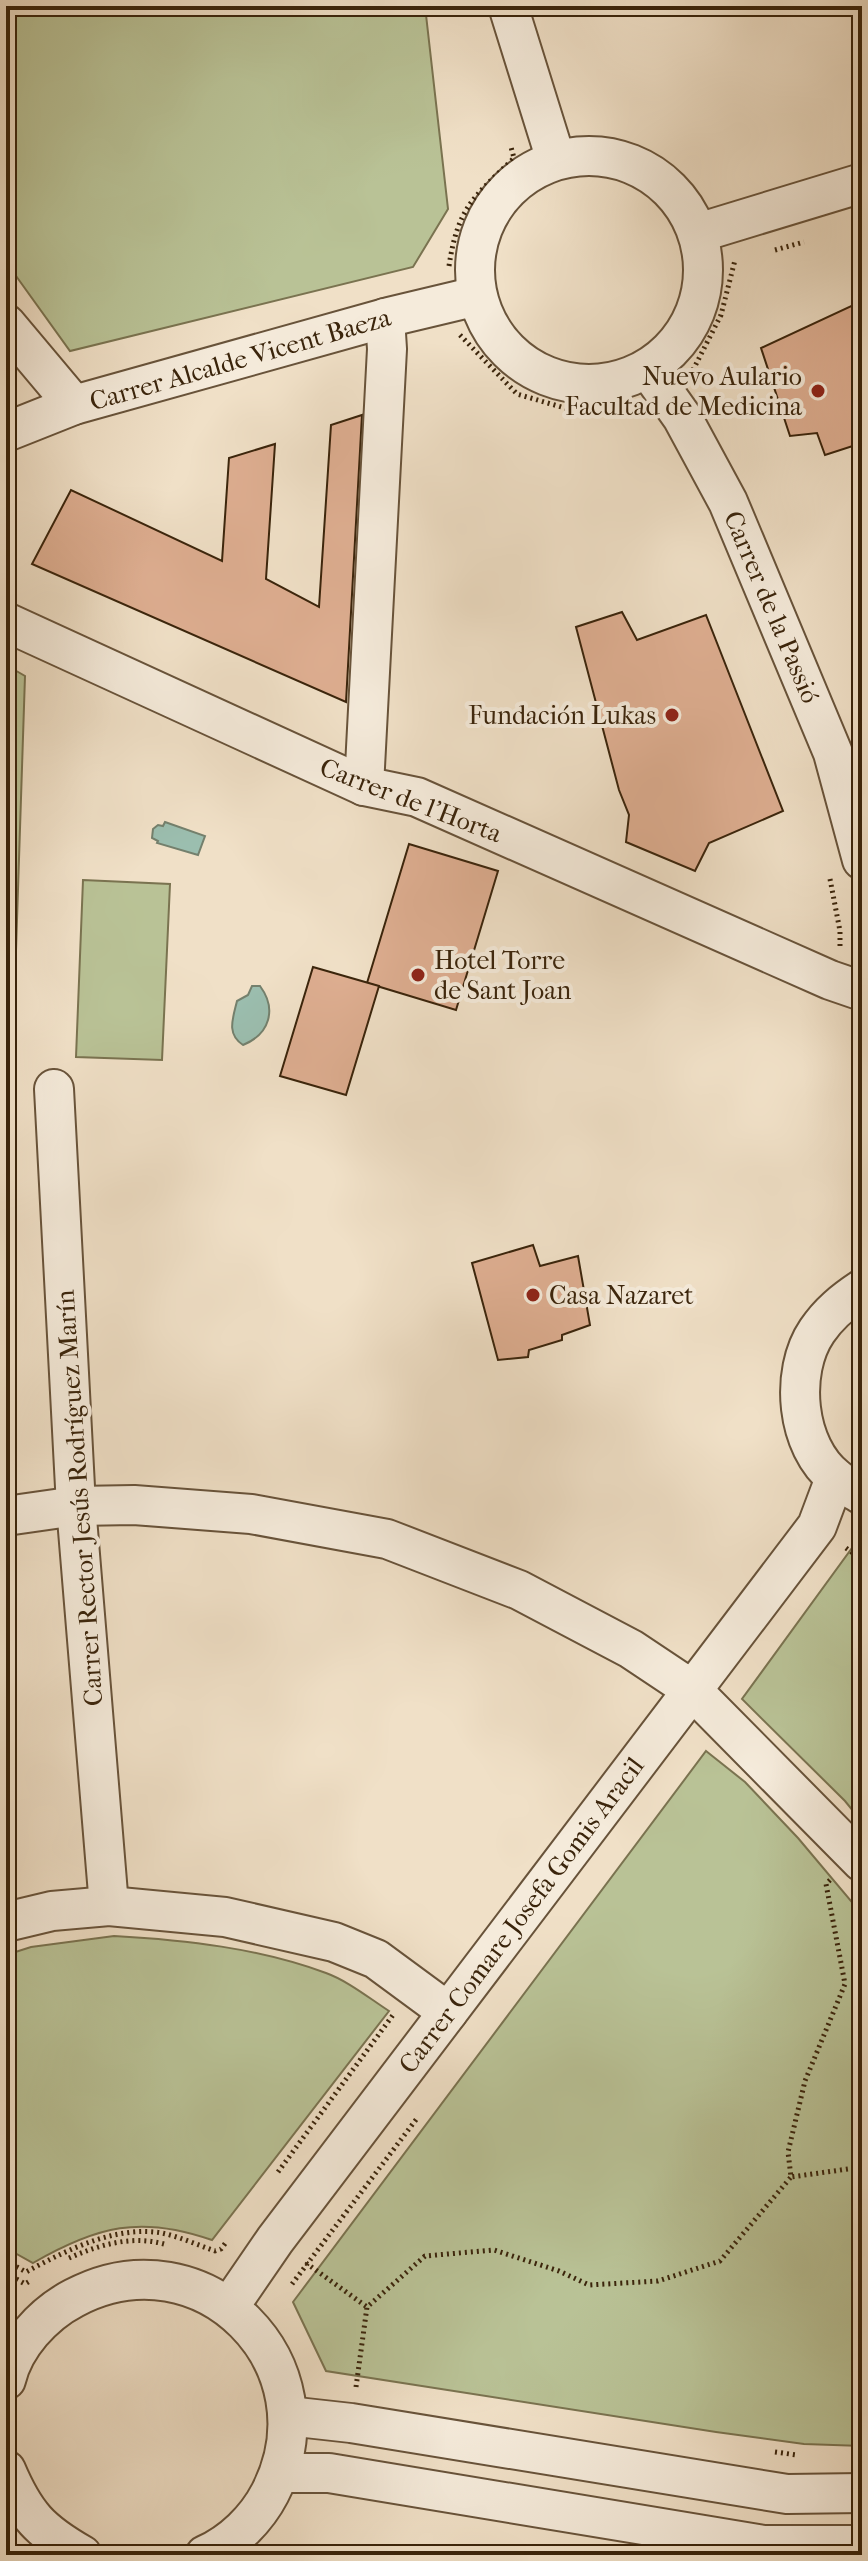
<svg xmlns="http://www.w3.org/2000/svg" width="868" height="2561" font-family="'IM FELL French Canon',serif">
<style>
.green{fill:#b9c296;stroke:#7a7350;stroke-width:2}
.water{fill:#9bbeaf;stroke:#74806d;stroke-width:2}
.building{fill:#deae91;stroke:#3a240b;stroke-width:2}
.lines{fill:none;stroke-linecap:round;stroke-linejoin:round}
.minor-casing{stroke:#68533a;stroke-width:42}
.path{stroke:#3a240b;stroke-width:5;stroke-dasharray:2 4;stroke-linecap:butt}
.minor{stroke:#f5ebdb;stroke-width:38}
.poi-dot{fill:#8f2418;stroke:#f5ebdb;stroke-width:3}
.labels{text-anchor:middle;stroke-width:8;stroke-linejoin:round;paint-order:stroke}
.street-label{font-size:26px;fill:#3a240b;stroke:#f5ebdb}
.poi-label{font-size:26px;fill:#3a240b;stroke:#f5ebdb;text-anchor:end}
</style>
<rect width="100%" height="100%" fill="#f0e0c7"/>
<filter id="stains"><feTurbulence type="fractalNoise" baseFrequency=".0025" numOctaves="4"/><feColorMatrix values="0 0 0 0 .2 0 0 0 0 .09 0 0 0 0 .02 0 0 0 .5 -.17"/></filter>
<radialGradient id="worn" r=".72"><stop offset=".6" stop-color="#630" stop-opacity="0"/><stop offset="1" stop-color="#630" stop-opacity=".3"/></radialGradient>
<g class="green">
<path d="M 6,6 L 425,6 L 448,209 L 413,267 L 70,351 L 6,262 Z"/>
<path d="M 6,665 L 25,676 L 13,1042 L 9,1056 L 6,1057 Z"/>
<path d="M 83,880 L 170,884 L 162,1060 L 76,1057 Z"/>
<path d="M 860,1537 L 862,1537 L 862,1822 L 845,1801 L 742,1699 Z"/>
<path d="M 706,1751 L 745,1782 L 798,1838 L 862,1914 L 862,2446 L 804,2444 L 716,2432 L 326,2371 L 293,2302 Z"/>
<path d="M 114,1936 C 186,1940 258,1948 326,1973 C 348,1981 369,1998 389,2011 L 212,2240 C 141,2215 97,2226 33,2263 L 6,2248 L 6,1955 L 31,1947 Z"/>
</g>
<g class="water">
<path d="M 165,822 L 205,836 L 198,855 L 157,843 L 158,841 L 152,838 L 153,829 L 158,825 L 163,826 Z"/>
<path d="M 252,986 L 260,986 C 277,1009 270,1034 243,1045 C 226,1034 233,1018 237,1001 L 248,995 Z"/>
</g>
<g class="building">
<path d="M 862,301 L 862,443 L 825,455 L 817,433 L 790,436 L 761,348 Z"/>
<path d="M 362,415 L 346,702 L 32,564 L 71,490 L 222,561 L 229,458 L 275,444 L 266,579 L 319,607 L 331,425 Z"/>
<path d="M 622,612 L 637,640 L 706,615 L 783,811 L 709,843 L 695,871 L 626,842 L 629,815 L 619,790 L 576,627 Z"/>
<path d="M 409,844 L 498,871 L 456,1010 L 367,983 Z"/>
<path d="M 313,967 L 379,986 L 346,1095 L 280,1076 Z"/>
<path d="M 533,1245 L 540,1266 L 578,1256 L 590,1325 L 562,1335 L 562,1340 L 529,1350 L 528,1357 L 498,1360 L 472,1263 Z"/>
</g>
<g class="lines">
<defs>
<g id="minor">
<path d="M 508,6 L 556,160"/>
<circle cx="589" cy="270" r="114"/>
<path d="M 698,233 L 862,183"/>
<path d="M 6,324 L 74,405"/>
<path d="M 648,369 L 682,417 L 728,502 L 833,753 L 862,860"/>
<path d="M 6,432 L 74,405 L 389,317 L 477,296"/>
<path d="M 6,622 L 364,786 L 417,797 L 830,980 L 862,991"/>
<path d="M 364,786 L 387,349 L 385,318"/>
<path d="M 54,1089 L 76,1506 L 109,1906"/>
<path d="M 862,1289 C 844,1301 829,1313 817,1331 C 789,1372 796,1447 836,1478 C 844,1485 853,1489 862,1495"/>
<path d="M 6,1516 L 76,1506 L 134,1505 L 251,1514 L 387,1539 L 519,1590 L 631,1649 L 691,1689 L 862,1862"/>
<path d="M 6,1922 L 52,1911 L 109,1906 L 225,1917 L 334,1942 L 376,1959 L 448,2012"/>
<path d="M 229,2307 L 275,2240 L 817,1526 L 835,1478"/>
<path d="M 6,2380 C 14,2346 43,2314 74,2298 C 202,2230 336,2365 270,2493 C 256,2520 232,2543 205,2555"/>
<path d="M 288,2416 L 351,2423 L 787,2494 L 862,2493"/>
<path d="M 6,2470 C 25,2515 40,2531 82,2555"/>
<path d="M 280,2473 L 329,2473 L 764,2545 L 862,2545"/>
</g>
</defs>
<use href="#minor" class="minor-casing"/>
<g class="path">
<path d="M 775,250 L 804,242"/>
<path d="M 449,266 C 458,207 473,198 514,158 L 511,147"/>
<path d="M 460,335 L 517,394 L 575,411 L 633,411"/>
<path d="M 693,370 L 721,315 L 735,260"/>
<path d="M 830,879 L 840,931 L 840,948"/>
<path d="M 846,1548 L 861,1559 L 862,1563"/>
<path d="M 830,1880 L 826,1884 L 845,1984 L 805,2081 L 788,2152 L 791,2177 L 862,2167"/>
<path d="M 278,2172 L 393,2015"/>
<path d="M 69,2258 C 99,2245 131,2235 164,2244"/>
<path d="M 6,2261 L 26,2272 C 65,2251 115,2225 162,2233 C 180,2237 198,2245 215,2251 L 221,2249 L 227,2241"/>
<path d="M 306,2263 L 367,2307"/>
<path d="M 6,2273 L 25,2284 L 30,2281"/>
<path d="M 292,2284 L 418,2117"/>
<path d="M 356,2387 L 367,2307 L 425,2256 L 494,2250 L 559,2271 L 589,2285 L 658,2281 L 720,2261 L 791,2177"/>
<path d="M 775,2452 L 797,2455"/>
</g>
<use href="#minor" class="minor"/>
</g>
<g class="poi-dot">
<circle cx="818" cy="391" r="8"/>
<circle cx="672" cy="715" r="8"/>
<circle cx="418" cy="975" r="8"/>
<circle cx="533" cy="1295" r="8"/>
</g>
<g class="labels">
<g class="street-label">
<text transform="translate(240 359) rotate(-16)" y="9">Carrer Alcalde Vicent Baeza</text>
<text transform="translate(772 607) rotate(67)" y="9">Carrer de la Passió</text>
<text transform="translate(411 800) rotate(21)" y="9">Carrer de l'Horta</text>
<text transform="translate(79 1498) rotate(-94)" y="9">Carrer Rector Jesús Rodríguez Marín</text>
<text transform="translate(521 1915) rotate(-53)" y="9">Carrer Comare Josefa Gomis Aracil</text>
</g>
<g class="poi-label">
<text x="802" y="385">Nuevo Aulario<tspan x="802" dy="30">Facultad de Medicina</tspan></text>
<text x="656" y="724">Fundación Lukas</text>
<text x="434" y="969" text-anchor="start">Hotel Torre<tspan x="434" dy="30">de Sant Joan</tspan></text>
<text x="549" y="1304" text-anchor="start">Casa Nazaret</text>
</g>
</g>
<rect width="868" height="2561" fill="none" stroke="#f0e0c7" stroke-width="32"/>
<rect x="8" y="8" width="852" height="2545" fill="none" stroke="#3a240b" stroke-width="4"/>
<rect x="16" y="16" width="836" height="2529" fill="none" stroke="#3a240b" stroke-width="2"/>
<rect width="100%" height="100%" filter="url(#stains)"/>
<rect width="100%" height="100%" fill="url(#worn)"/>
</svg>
